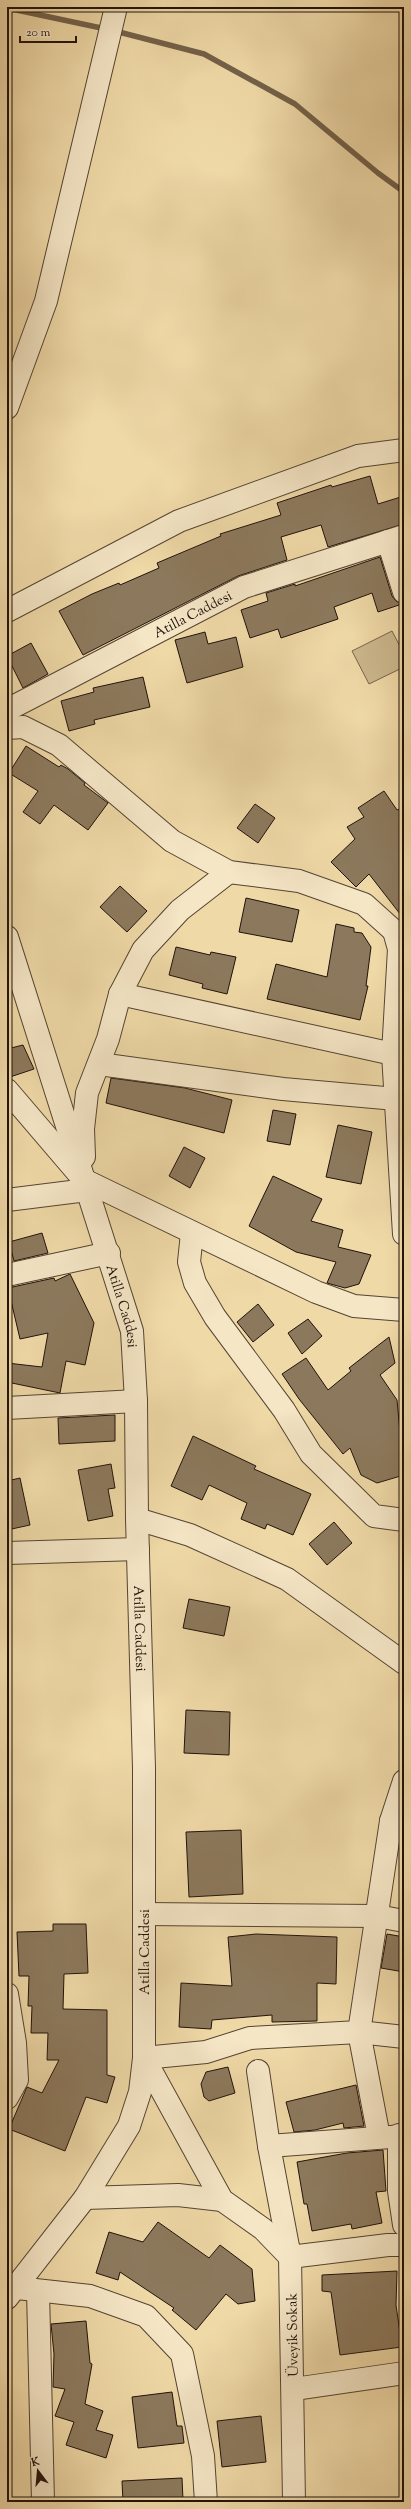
<svg xmlns="http://www.w3.org/2000/svg" width="411" height="2509" font-family="'Sorts Mill Goudy',serif">
<style>
.green{fill:#ccb78d;stroke:#76644c}
.lines{fill:none;stroke-linecap:round;stroke-linejoin:round}
.stream{stroke:#736149;stroke-width:5.5}
.building{fill:#8c795d;stroke:#21120c}
.minor-casing{stroke:#544433;stroke-width:24}
.minor{stroke:#f5e6c6;stroke-width:22}
.labels{text-anchor:middle;stroke-width:3;stroke-linejoin:round;paint-order:stroke}
.street-label{font-size:14px;fill:#21120c;stroke:#f5e6c6}
</style>
<rect width="100%" height="100%" fill="#efd9a7"/>
<filter id="stains"><feTurbulence type="fractalNoise" baseFrequency=".005" numOctaves="4"/><feColorMatrix values="0 0 0 0 .2 0 0 0 0 .09 0 0 0 0 .02 0 0 0 .5 -.17"/></filter>
<radialGradient id="worn" r=".72"><stop offset=".6" stop-color="#630" stop-opacity="0"/><stop offset="1" stop-color="#630" stop-opacity=".3"/></radialGradient>
<path class="green" d="M 392,631 L 404,654 L 404,667 L 369,684 L 352,651 Z"/>
<g class="lines">
<g class="stream">
<path d="M 7,8 L 106,29"/>
<path d="M 115,31 L 204,54 L 295,104 L 378,173 L 404,192"/>
</g>
</g>
<g class="building">
<path d="M 370,476 L 378,504 L 404,496 L 404,524 L 328,547 L 321,525 L 281,537 L 287,560 L 238,576 L 83,655 L 59,611 L 92,594 L 119,583 L 120,585 L 159,568 L 157,563 L 221,536 L 220,534 L 281,515 L 277,503 L 331,485 L 332,487 Z"/>
<path d="M 380,557 L 392,596 L 396,601 L 402,604 L 378,612 L 372,593 L 334,607 L 338,619 L 281,638 L 278,629 L 250,638 L 241,610 L 268,601 L 266,593 L 295,584 L 295,586 Z"/>
<path d="M 205,632 L 208,644 L 236,637 L 243,667 L 187,683 L 175,640 Z"/>
<path d="M 31,643 L 48,674 L 23,688 L 7,656 Z"/>
<path d="M 143,677 L 150,707 L 94,720 L 95,724 L 69,731 L 61,701 L 94,692 L 93,688 Z"/>
<path d="M 26,746 L 59,767 L 61,765 L 68,769 L 85,783 L 84,785 L 108,803 L 88,830 L 54,805 L 40,824 L 23,812 L 38,791 L 9,773 Z"/>
<path d="M 384,791 L 397,810 L 404,807 L 404,919 L 369,874 L 356,887 L 331,862 L 355,839 L 347,827 L 364,817 L 358,808 Z"/>
<path d="M 255,804 L 275,818 L 258,843 L 237,828 Z"/>
<path d="M 120,886 L 147,911 L 127,932 L 100,907 Z"/>
<path d="M 246,898 L 299,910 L 292,942 L 239,932 Z"/>
<path d="M 336,924 L 354,928 L 354,932 L 362,933 L 371,947 L 366,986 L 368,986 L 360,1020 L 267,999 L 276,964 L 327,977 Z"/>
<path d="M 176,947 L 210,955 L 211,952 L 236,957 L 227,994 L 202,988 L 203,984 L 169,975 Z"/>
<path d="M 23,1045 L 34,1069 L 7,1078 L 7,1049 Z"/>
<path d="M 111,1078 L 185,1088 L 232,1100 L 224,1133 L 106,1103 Z"/>
<path d="M 273,1110 L 296,1114 L 290,1145 L 267,1141 Z"/>
<path d="M 338,1125 L 372,1132 L 361,1184 L 326,1177 Z"/>
<path d="M 184,1147 L 205,1158 L 190,1188 L 169,1176 Z"/>
<path d="M 273,1176 L 322,1199 L 311,1221 L 343,1230 L 338,1247 L 371,1255 L 359,1284 L 345,1288 L 327,1283 L 336,1262 L 296,1252 L 249,1226 Z"/>
<path d="M 42,1233 L 48,1253 L 14,1261 L 9,1242 Z"/>
<path d="M 70,1274 L 94,1323 L 85,1365 L 66,1361 L 60,1393 L 7,1382 L 7,1363 L 42,1367 L 48,1333 L 20,1339 L 8,1288 L 54,1278 L 55,1281 Z"/>
<path d="M 258,1304 L 274,1325 L 253,1342 L 237,1322 Z"/>
<path d="M 308,1319 L 322,1336 L 302,1354 L 288,1333 Z"/>
<path d="M 389,1337 L 395,1363 L 380,1375 L 397,1400 L 404,1475 L 377,1483 L 361,1475 L 350,1448 L 343,1454 L 299,1399 L 282,1374 L 306,1358 L 328,1390 L 351,1371 L 349,1368 Z"/>
<path d="M 115,1415 L 115,1441 L 59,1444 L 58,1418 Z"/>
<path d="M 193,1436 L 256,1466 L 254,1469 L 311,1494 L 293,1535 L 267,1524 L 265,1529 L 241,1519 L 247,1503 L 209,1485 L 202,1500 L 171,1486 Z"/>
<path d="M 111,1464 L 115,1488 L 108,1489 L 113,1516 L 88,1521 L 78,1470 Z"/>
<path d="M 20,1478 L 30,1525 L 7,1530 L 7,1481 Z"/>
<path d="M 334,1522 L 352,1543 L 327,1565 L 309,1544 Z"/>
<path d="M 189,1599 L 230,1607 L 224,1636 L 183,1628 Z"/>
<path d="M 186,1710 L 230,1712 L 229,1755 L 184,1753 Z"/>
<path d="M 241,1830 L 243,1894 L 189,1897 L 186,1832 Z"/>
<path d="M 53,1924 L 86,1924 L 88,1973 L 64,1974 L 63,2009 L 107,2010 L 107,2075 L 115,2077 L 107,2103 L 86,2097 L 65,2151 L 9,2129 L 27,2087 L 42,2093 L 59,2060 L 47,2060 L 48,2033 L 31,2033 L 32,2006 L 28,2006 L 29,1976 L 19,1976 L 17,1932 L 53,1931 Z"/>
<path d="M 256,1934 L 337,1937 L 336,1984 L 317,1983 L 317,2021 L 272,2022 L 272,2015 L 212,2020 L 211,2029 L 179,2027 L 181,1983 L 232,1986 L 228,1937 Z"/>
<path d="M 387,1934 L 404,1937 L 404,1972 L 381,1968 Z"/>
<path d="M 228,2067 L 235,2093 L 209,2101 L 204,2097 L 201,2084 L 206,2072 Z"/>
<path d="M 356,2085 L 364,2126 L 344,2128 L 343,2123 L 315,2130 L 294,2132 L 286,2102 Z"/>
<path d="M 383,2150 L 386,2191 L 376,2192 L 382,2223 L 352,2229 L 351,2224 L 312,2231 L 307,2204 L 304,2204 L 297,2162 L 347,2153 Z"/>
<path d="M 158,2222 L 209,2258 L 220,2245 L 252,2269 L 255,2301 L 238,2304 L 226,2294 L 196,2330 L 172,2310 L 174,2308 L 120,2272 L 118,2280 L 96,2273 L 109,2232 L 143,2242 Z"/>
<path d="M 397,2271 L 396,2305 L 402,2347 L 340,2355 L 331,2292 L 322,2291 L 322,2275 Z"/>
<path d="M 86,2321 L 90,2363 L 92,2364 L 85,2404 L 103,2411 L 96,2430 L 113,2435 L 106,2458 L 66,2445 L 74,2422 L 55,2416 L 65,2389 L 53,2387 L 54,2354 L 51,2324 Z"/>
<path d="M 172,2392 L 177,2426 L 182,2426 L 184,2443 L 138,2448 L 132,2397 Z"/>
<path d="M 261,2416 L 266,2462 L 222,2467 L 217,2421 Z"/>
<path d="M 182,2478 L 183,2500 L 123,2502 L 122,2481 Z"/>
</g>
<g class="lines">
<defs>
<g id="minor">
<path d="M 7,408 L 46,301 L 116,7"/>
<path d="M 388,541 L 404,592"/>
<path d="M 7,611 L 179,521 L 358,456 L 404,450"/>
<path id="s1" d="M 7,710 L 244,587 L 404,536"/>
<path d="M 7,728 L 23,727 L 59,745 L 172,841 L 229,872 L 299,881 L 364,904 L 394,931 L 404,937"/>
<path d="M 394,931 L 399,949 L 393,1054 L 404,1234"/>
<path id="s2" d="M 7,937 L 132,1331 L 136,1401 L 137,1519 L 144,1768 L 144,2058 L 140,2092 L 129,2126 L 85,2198 L 7,2298"/>
<path d="M 120,994 L 393,1054"/>
<path d="M 99,1064 L 283,1089 L 396,1099"/>
<path d="M 7,1090 L 84,1180 L 316,1292 L 354,1306 L 404,1310"/>
<path d="M 84,1157 L 83,1129 L 87,1093 L 108,1039 L 120,994 L 143,950 L 180,910 L 229,872"/>
<path d="M 7,1200 L 87,1190"/>
<path d="M 192,1233 L 189,1262 L 195,1283 L 215,1317 L 284,1410 L 311,1454 L 374,1516 L 404,1520"/>
<path d="M 7,1275 L 109,1253"/>
<path d="M 7,1408 L 136,1401"/>
<path d="M 137,1519 L 190,1535 L 287,1579 L 404,1663"/>
<path d="M 7,1553 L 138,1549"/>
<path d="M 391,1821 L 404,1781"/>
<path d="M 144,1914 L 377,1916 L 404,1921"/>
<path d="M 7,1994 L 15,2043 L 17,2080 L 7,2098"/>
<path d="M 258,2071 L 269,2146 L 290,2257 L 388,2245 L 404,2245"/>
<path d="M 399,2135 L 399,2191 L 404,2225"/>
<path d="M 379,2137 L 359,2032 L 391,1821 L 404,1823"/>
<path d="M 269,2146 L 404,2136"/>
<path d="M 85,2198 L 178,2195 L 222,2200"/>
<path d="M 17,2288 L 90,2296 L 146,2316 L 182,2354 L 203,2456 L 206,2502"/>
<path d="M 38,2291 L 43,2502"/>
<path d="M 294,2389 L 404,2373"/>
<path d="M 294,2502 L 290,2257 L 263,2229 L 222,2200 L 144,2058 L 206,2052 L 250,2038 L 359,2032 L 404,2037"/>
</g>
</defs>
<use href="#minor" class="minor-casing"/>
<use href="#minor" class="minor"/>
</g>
<g class="labels">
<g class="street-label">
<text dy="5" stroke="none"><textPath href="#s1" startOffset="209">Atilla Caddesi</textPath></text>
<text dy="5" stroke="none"><textPath href="#s2" startOffset="387">Atilla Caddesi</textPath></text>
<text dy="5" stroke="none"><textPath href="#s2" startOffset="711">Atilla Caddesi</textPath></text>
<text transform="translate(144 1952) rotate(-90)" y="5">Atilla Caddesi</text>
<text transform="translate(292 2335) rotate(-91)" y="5">Üveyik Sokak</text>
</g>
</g>
<rect width="411" height="2509" fill="none" stroke="#efd9a7" stroke-width="24"/>
<rect x="8" y="8" width="395" height="2493" fill="none" stroke="#21120c" stroke-width="2"/>
<rect x="12" y="12" width="387" height="2485" fill="none" stroke="#21120c"/>
<g transform="translate(38 2471) rotate(344)" stroke="#f5e6c6" stroke-width="3" paint-order="stroke">
<path d="M0-3L7 15L0 10L-7 15Z" fill="#21120c"/>
<text y="-6" font-size="11" font-weight="bold" text-anchor="middle" fill="#21120c">K</text>
</g>
<path d="M20 36v6h56v-6" fill="none" stroke="#21120c" stroke-width="2"/>
<text x="26" y="36" font-size="12" fill="#21120c" stroke="#f5e6c6" stroke-width="3" paint-order="stroke">20 m</text>
<rect width="100%" height="100%" filter="url(#stains)"/>
<rect width="100%" height="100%" fill="url(#worn)"/>
</svg>
